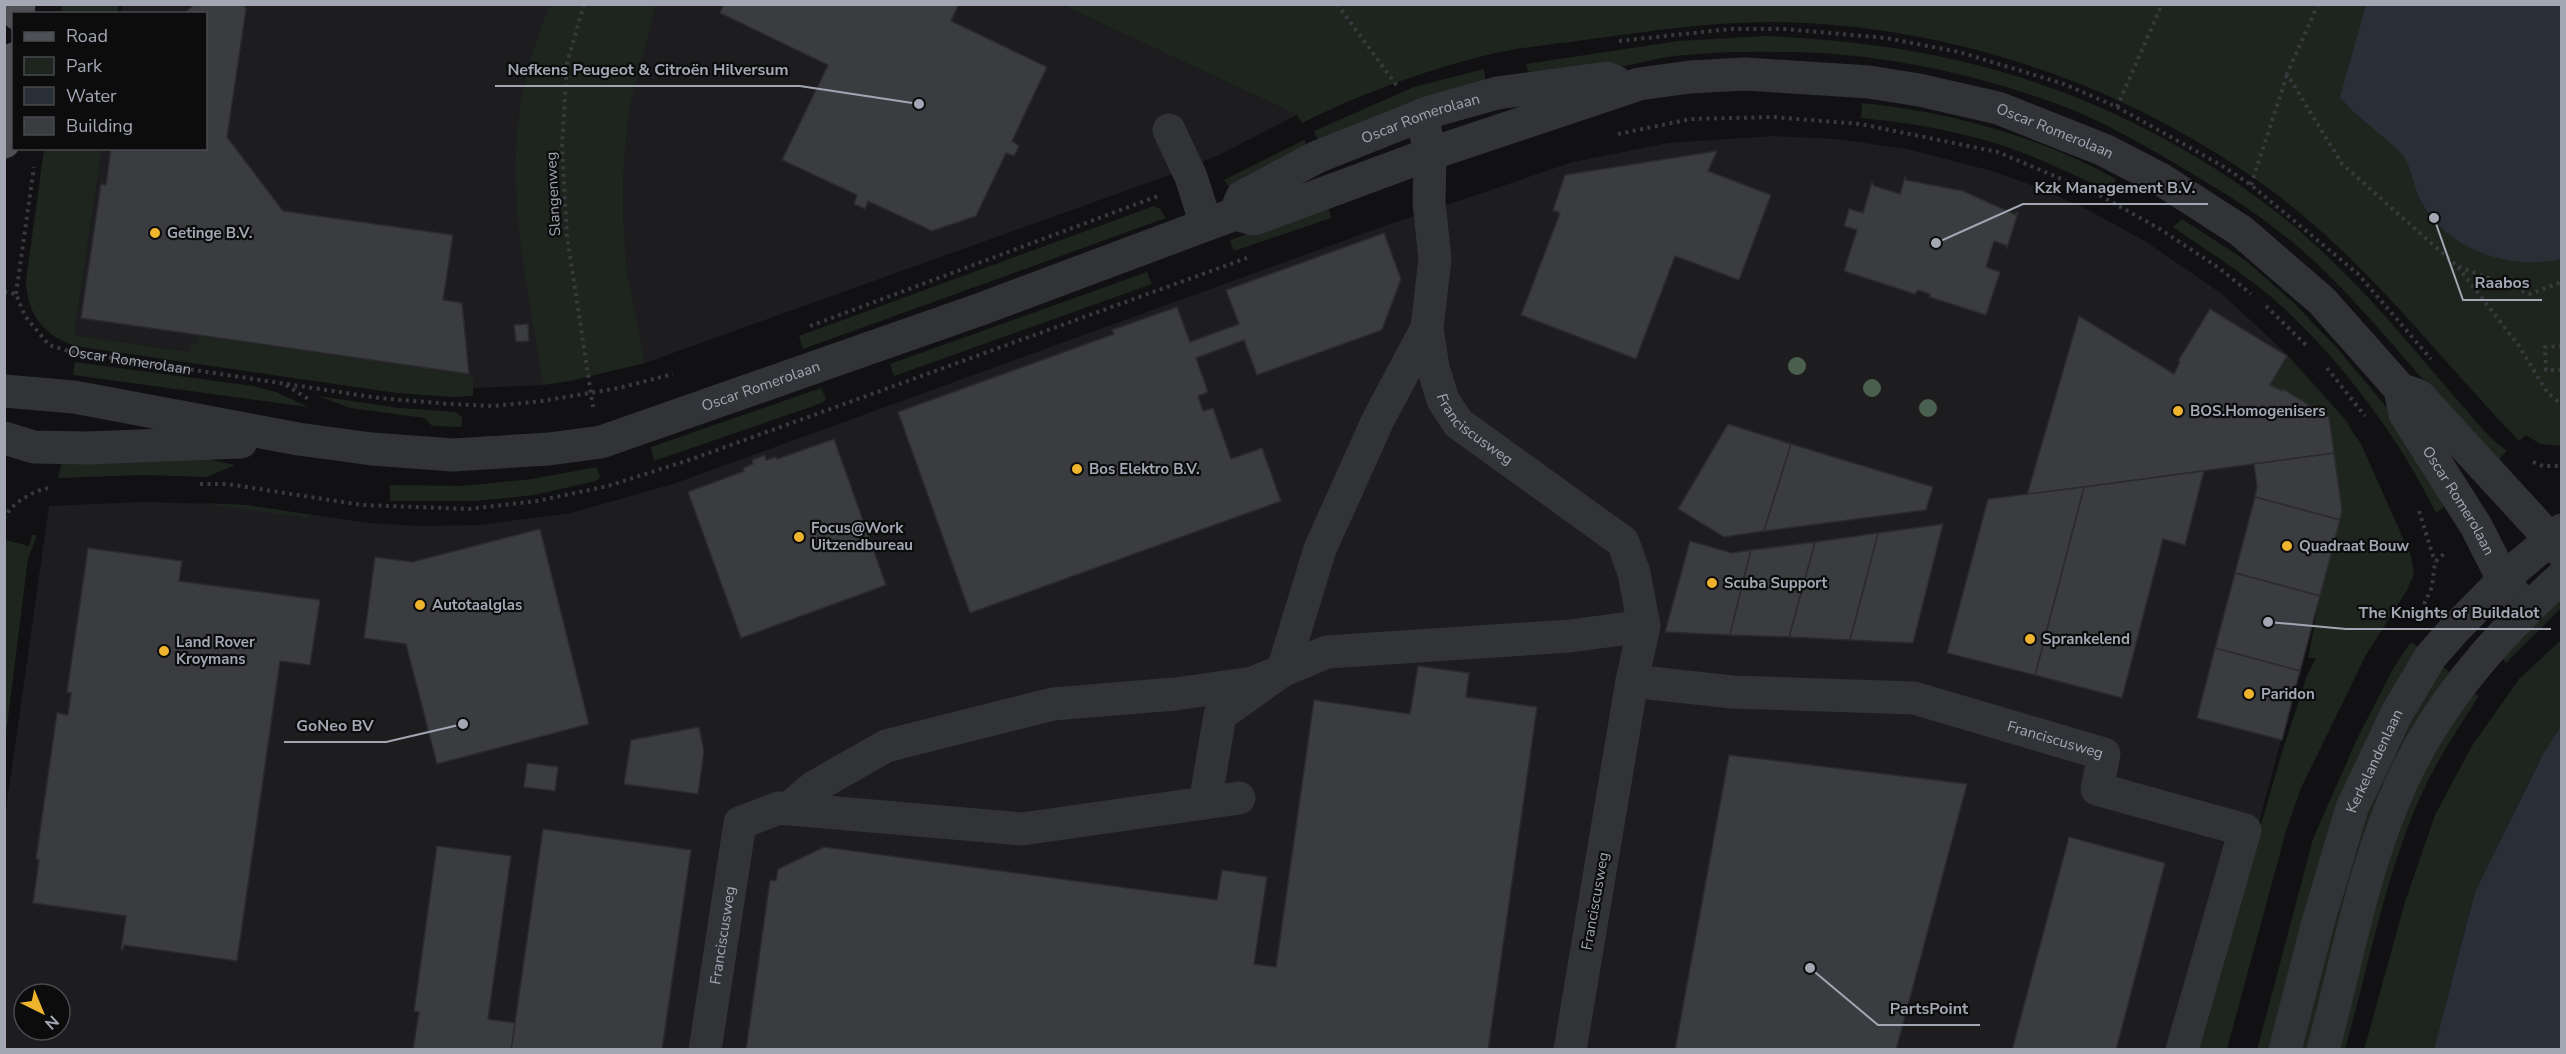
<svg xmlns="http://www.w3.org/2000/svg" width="2566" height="1054" font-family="'Nunito Sans',sans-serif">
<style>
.built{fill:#1d1d1f;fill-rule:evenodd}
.green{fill:#1d251e}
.water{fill:#282f36}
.building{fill:#3b3c40;stroke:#2b2b2e;stroke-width:1.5}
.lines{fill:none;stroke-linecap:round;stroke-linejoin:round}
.path{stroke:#383a3e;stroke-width:4;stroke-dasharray:3 4.5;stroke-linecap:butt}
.minor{stroke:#323337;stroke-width:33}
.major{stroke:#4e5056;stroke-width:33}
.tree{fill:#4a5f4d}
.poi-dot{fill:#efb42d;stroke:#0c0c0d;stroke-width:2}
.labels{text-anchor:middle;stroke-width:4.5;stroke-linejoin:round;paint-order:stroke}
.street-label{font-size:15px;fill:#a2a7b3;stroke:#0c0c0d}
.poi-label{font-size:15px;font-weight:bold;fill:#a2a7b3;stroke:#0c0c0d;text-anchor:start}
.leader{fill:none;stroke:#a2a7b3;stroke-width:2}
.callout-dot{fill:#a2a7b3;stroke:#0c0c0d;stroke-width:2}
.callout-label{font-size:16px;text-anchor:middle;font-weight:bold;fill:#a2a7b3;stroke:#0c0c0d;stroke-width:4.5;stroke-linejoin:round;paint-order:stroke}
</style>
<rect width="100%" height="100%" fill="#111113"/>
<g class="built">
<path d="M 122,5 L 550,5 L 527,76 L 520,109 L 516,172 L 520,228 L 543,385 L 474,388 L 190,352 L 74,335 L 102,149 L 206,148 L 206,14 L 121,13 Z"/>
<path d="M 656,5 L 1062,5 L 1297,115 L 1217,156 L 1175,173 L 645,363 L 633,313 L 627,272 L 623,213 L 624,160 L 630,107 Z"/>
<path d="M 1773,136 L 1837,139 L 1907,149 L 1992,171 L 2042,189 L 2088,210 L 2145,241 L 2222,294 L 2287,354 L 2348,422 L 2359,451 L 2198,1049 L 5,1050 L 5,816 L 49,506 L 145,502 L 246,505 L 369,523 L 421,526 L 480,525 L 571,513 L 673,484 L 1387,225 L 1573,162 L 1668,143 ZM 24,994 L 60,994 L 60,1030 L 24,1030 Z"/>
</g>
<g class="green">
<path d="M 62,5 L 118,5 L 118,13 L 61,13 Z"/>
<path d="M 550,5 L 656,5 L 630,107 L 624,160 L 623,213 L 627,272 L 645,363 L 570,381 L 543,385 C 530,295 506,200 520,109 C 525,73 537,38 550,5 Z"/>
<path d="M 1062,5 L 2561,5 L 2561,446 L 2540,444 L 2526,435 L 2519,441 C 2438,357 2368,262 2272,191 C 2129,85 1950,24 1771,22 C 1711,22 1651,31 1592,39 C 1556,44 1518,47 1483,56 C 1420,72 1360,94 1302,123 L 1297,115 Z"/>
<path d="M 1767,36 C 1831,39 1897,46 1960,61 C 2091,91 2227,161 2325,254 C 2385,310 2436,378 2492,439 L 2507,451 L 2497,461 C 2433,396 2379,322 2313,260 C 2276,226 2234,198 2191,173 C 2148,147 2104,121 2057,104 C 1974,73 1873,52 1785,52 C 1748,51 1710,52 1674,56 C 1657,58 1641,63 1624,66 C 1593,70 1561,72 1530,75 L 1526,64 L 1678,41 Z"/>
<path d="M 1484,69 L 1486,83 L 1320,145 L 1314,131 L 1414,87 Z"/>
<path d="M 1862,103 C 1951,112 2038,136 2116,179 L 2111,192 C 2071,174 2030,153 1988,141 C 1946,129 1904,122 1861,118 Z"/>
<path d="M 1304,140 L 1310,151 L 1232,191 L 1224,180 Z"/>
<path d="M 44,149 L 102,149 L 74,335 L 190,352 L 191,343 L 197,344 L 199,336 L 473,376 L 473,396 L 453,397 L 397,393 L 81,347 C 47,340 27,316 26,281 Z"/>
<path d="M 1154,206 L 1160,209 L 1166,218 L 803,349 L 799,336 Z"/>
<path d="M 1328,206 L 1331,218 L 1234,251 L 1230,240 Z"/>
<path d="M 2182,219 L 2245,260 L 2294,303 L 2337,348 L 2384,404 L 2448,504 L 2436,513 C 2398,436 2341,360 2277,302 C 2247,275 2207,251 2173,227 Z"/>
<path d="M 1147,272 L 1152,284 L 894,376 L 890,364 Z"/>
<path d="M 2287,356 L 2341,415 L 2361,444 L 2411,556 L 2414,574 L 2407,590 L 2366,655 L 2301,788 L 2286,831 L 2227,1049 L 2195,1050 L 2283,749 L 2307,676 L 2316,658 L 2308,658 L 2320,596 L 2342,510 L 2329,417 L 2284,389 L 2282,391 L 2270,385 Z"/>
<path d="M 75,362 L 253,386 L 276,392 L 308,407 L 73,375 Z"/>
<path d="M 821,388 L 826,399 L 822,403 L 654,461 L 651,447 Z"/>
<path d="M 318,396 L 399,408 L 456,412 L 462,417 L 462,427 L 432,426 L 425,418 L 350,408 Z"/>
<path d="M 196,457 L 235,465 L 207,477 L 143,475 L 58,478 L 62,462 Z"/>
<path d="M 597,467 L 600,477 L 596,481 L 534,495 L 475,501 L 390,501 L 390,485 L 462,486 L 532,479 Z"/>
<path d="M 202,503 L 246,505 L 310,515 L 309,518 Z"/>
<path d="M 32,535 L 37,535 L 28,559 L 5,742 L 5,540 L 29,546 Z"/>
<path d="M 2561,597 L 2561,608 L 2506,663 L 2501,657 Z"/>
<path d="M 2561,640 L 2561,726 L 2543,754 L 2475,892 L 2434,1049 L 2364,1050 L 2405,902 L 2435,815 L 2472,746 L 2519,679 Z"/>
<path d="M 2411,642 L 2424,651 L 2276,1049 L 2257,1050 L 2313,839 L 2357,739 L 2394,667 Z"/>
<path d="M 2441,665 L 2453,675 L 2311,1049 L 2297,1050 L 2380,769 Z"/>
<path d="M 2470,691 L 2479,696 C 2459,727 2438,758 2423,791 C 2386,871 2369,965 2345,1049 L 2333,1050 L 2380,871 L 2418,777 Z"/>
</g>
<g class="water">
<path d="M 2366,5 L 2561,5 L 2561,259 C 2509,271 2445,249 2420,199 C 2413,185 2411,164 2401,153 C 2382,133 2357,119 2340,97 Z"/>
<path d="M 2561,726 L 2561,1049 L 2434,1049 L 2475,892 L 2543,754 Z"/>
</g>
<g class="building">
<path d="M 195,4 L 243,4 L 246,9 L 227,137 L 283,211 L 453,235 L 443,300 L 462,303 L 469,374 L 81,318 L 101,184 L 106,185 L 111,148 L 206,148 L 206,14 L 183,14 Z"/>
<path d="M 724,4 L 959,4 L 951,21 L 1047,67 L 1012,141 L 1019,146 L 1014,156 L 1006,153 L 976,216 L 932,231 L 868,201 L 865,209 L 854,204 L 857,195 L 782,160 L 828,65 L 720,13 Z"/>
<path d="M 1717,151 L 1708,171 L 1771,195 L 1739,280 L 1675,256 L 1636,359 L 1521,315 L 1560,213 L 1553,210 L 1565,175 Z"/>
<path d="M 1905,177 L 1906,180 L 1963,191 L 2016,215 L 2016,212 L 2018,213 L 2007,248 L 2006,245 L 1994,241 L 1986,267 L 2000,272 L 1986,315 L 1929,297 L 1930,294 L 1918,290 L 1915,294 L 1844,271 L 1857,230 L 1844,226 L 1849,209 L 1863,213 L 1872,182 L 1874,186 L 1900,194 Z"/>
<path d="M 1384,233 L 1401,279 L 1382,330 L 1257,375 L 1244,340 L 1196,358 L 1208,392 L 1198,396 L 1203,411 L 1213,408 L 1231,459 L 1262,448 L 1281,501 L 970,613 L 898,412 L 1114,334 L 1112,330 L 1177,307 L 1190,342 L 1239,324 L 1226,290 Z"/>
<path d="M 2210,309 L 2287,356 L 2270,385 L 2282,391 L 2283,389 L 2329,417 L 2334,453 L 2027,495 L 2079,316 L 2174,374 L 2180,362 L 2178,361 Z"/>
<path d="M 528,324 L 529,341 L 516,342 L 514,325 Z"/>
<path d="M 1728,424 L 1791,444 L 1764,531 L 1724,537 L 1678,509 Z"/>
<path d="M 834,439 L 886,585 L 741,638 L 688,492 L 744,471 L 743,468 L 753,464 L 752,460 L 765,455 L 766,460 L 776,457 L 777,459 Z"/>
<path d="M 1791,444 L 1933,487 L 1926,510 L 1764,531 Z"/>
<path d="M 2334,453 L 2342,510 L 2340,520 L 2255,497 L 2257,487 L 2254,464 Z"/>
<path d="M 2204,471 L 2185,545 L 2163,539 L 2122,698 L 2035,675 L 2084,487 Z"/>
<path d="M 2084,487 L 2035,675 L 1947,653 L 1988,499 Z"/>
<path d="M 2255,497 L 2340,520 L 2320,596 L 2235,573 Z"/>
<path d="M 1943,524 L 1913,643 L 1850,640 L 1878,533 Z"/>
<path d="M 540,529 L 589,724 L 437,764 L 406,644 L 364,638 L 375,557 L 412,562 Z"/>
<path d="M 1878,533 L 1850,640 L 1789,637 L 1815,542 Z"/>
<path d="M 1690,541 L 1732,553 L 1751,550 L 1730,635 L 1665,632 Z"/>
<path d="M 1815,542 L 1789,637 L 1730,635 L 1751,550 Z"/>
<path d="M 88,548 L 182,561 L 179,581 L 320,600 L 310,665 L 280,661 L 237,961 L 124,945 L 123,950 L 121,949 L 126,916 L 33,903 L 39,860 L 36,859 L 57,713 L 68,715 L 71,693 L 67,692 Z"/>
<path d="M 2235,573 L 2320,596 L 2300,671 L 2215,648 Z"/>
<path d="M 2215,648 L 2300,671 L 2282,740 L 2197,718 Z"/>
<path d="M 1418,666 L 1469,673 L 1466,697 L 1537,707 L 1488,1050 L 746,1050 L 770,880 L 776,881 L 778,869 L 824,847 L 1217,900 L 1222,870 L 1267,877 L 1254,964 L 1276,967 L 1314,700 L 1410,714 Z"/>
<path d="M 699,727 L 704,751 L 698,794 L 624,784 L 631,740 Z"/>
<path d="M 1729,755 L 1967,784 L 1896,1050 L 1675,1050 Z"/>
<path d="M 527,763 L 558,767 L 555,791 L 524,787 Z"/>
<path d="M 543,829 L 691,850 L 662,1050 L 511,1050 Z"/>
<path d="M 2069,837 L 2165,863 L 2116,1050 L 2012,1050 Z"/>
<path d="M 437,846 L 511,856 L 488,1019 L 515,1023 L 511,1050 L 413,1050 L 419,1012 L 414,1011 Z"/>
</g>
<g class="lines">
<g class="path">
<path d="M 584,4 L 567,63 L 562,147 L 567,236 L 593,407"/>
<path d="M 1337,4 L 1397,86"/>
<path d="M 2318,4 L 2287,74 L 2342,164 L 2457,266 L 2530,294 L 2562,282"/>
<path d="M 1619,41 L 1730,29 L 1784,29 L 1886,38 L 1959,52 L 2064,84 L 2117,107 L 2221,165 L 2251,185 L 2358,274 L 2431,359"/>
<path d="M 2117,107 L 2162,4"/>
<path d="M 1618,134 L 1691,119 L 1773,117 L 1860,124 L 1998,152 L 2101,196 L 2160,229 L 2219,268 L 2251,294"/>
<path d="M 2251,185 L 2287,75"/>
<path d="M 2458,267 L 2519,346 L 2547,392 L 2562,405"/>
<path id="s1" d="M 4,292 L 16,294 L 25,316 L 49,345 L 68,351 L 379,398 L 449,404 L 494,406 L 542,401 L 619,388 L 673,374"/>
<path d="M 16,294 L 34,167"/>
<path d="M 2266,306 L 2308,347"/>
<path d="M 810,326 L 1158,196"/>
<path d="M 2562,346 L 2545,347 L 2546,370 L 2562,370"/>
<path d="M 2327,368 L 2365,416"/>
<path d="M 286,385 L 310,400"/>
<path d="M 2533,462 L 2543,466 L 2562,466"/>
<path d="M 200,484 L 227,484 L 362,505 L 469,509 L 537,501 L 608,486 L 695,458 L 1247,258"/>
<path d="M 2419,511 L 2435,562"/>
<path d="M 4,519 C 10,504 34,490 49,488"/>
<path d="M 2424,604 L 2432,587 L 2435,562 L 2446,552"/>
</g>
<g class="minor">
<path id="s2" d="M 1422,115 L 1430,154 L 1429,203 L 1435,259 L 1427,328 L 1433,367 L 1443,400 L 1458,423 L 1623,542 L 1634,573 L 1644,626 L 1632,681 L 1570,1050"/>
<path d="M 1169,130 L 1191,177 L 1206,224"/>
<path id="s3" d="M 1235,214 L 1242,197 L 1317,157 L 1430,112 L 1497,93 L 1607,78 L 1616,82"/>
<path d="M 2400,389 L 2419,396 L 2562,552"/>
<path id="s4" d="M 4,391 L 74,397 L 298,439 L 372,449 L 453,455 L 549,449 L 601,442 L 981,309 L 1235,214 L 1254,219 L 1430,154 L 1639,84 L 1690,77 L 1745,74 L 1808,78 L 1869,82 L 1919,90 L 1998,108 L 2104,150 L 2162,180 L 2241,231 L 2322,301 L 2400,389 L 2405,414 L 2476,526 L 2503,579 L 2526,609"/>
<path d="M 4,438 L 34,447 L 87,448 L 241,442"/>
<path id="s5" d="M 1632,681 L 1732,692 L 1914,698 L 2104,754 L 2097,789 L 2245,830 L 2182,1050"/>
<path d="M 1205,803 L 1220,715 L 1283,670 L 1320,549 L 1378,420 L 1427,328"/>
<path d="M 788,809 L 814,787 L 886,746 L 1053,704 L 1175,694 L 1253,683 L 1327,652 L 1570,636 L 1644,626"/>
<path id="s6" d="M 705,1050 L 740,823 L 779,808 L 1022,829 L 1239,798"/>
<path id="s7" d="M 2285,1050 L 2317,926 L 2352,808 L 2397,713 L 2431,656 L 2454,630 L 2510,573 L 2562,530"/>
<path d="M 2323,1050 C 2347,961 2363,868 2401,784 C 2437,703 2497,635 2562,577"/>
</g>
<g class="major">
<path d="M 18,14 L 19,4"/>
<path d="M 4,142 L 14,59"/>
</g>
</g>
<g class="tree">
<circle cx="1797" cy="366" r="9"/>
<circle cx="1872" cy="388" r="9"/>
<circle cx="1928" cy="408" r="9"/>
</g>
<g class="poi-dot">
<circle cx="155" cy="233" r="6"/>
<circle cx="2178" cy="411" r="6"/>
<circle cx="1077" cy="469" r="6"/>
<circle cx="799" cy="537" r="6"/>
<circle cx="2287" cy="546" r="6"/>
<circle cx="1712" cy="583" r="6"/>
<circle cx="420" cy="605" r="6"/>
<circle cx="2030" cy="639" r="6"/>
<circle cx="164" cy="651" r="6"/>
<circle cx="2249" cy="694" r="6"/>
</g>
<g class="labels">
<g class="street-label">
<text dy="5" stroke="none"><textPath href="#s3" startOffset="214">Oscar Romerolaan</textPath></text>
<text dy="5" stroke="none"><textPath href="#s4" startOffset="2128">Oscar Romerolaan</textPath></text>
<text transform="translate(553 194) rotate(-93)" y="5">Slangenweg</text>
<text dy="5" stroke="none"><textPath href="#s1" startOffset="156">Oscar Romerolaan</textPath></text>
<text dy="5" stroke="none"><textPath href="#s4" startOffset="772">Oscar Romerolaan</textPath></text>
<text dy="5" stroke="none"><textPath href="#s2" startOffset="332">Franciscusweg</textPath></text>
<text dy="5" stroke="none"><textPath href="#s4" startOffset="2692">Oscar Romerolaan</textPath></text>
<text dy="5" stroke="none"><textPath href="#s5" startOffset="430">Franciscusweg</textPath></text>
<text dy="5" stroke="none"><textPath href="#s7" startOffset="303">Kerkelandenlaan</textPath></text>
<text transform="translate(1595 901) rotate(-80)" y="5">Franciscusweg</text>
<text dy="5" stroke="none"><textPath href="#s6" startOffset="116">Franciscusweg</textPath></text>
</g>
<g class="poi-label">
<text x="167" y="238">Getinge B.V.</text>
<text x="2190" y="416">BOS.Homogenisers</text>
<text x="1089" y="474">Bos Elektro B.V.</text>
<text x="811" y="533">Focus@Work<tspan x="811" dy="17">Uitzendbureau</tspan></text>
<text x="2299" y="551">Quadraat Bouw</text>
<text x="1724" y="588">Scuba Support</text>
<text x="432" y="610">Autotaalglas</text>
<text x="2042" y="644">Sprankelend</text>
<text x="176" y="647">Land Rover<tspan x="176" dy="17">Kroymans</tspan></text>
<text x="2261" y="699">Paridon</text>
</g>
</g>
<path class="leader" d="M919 104L800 86H495M1936 243L2023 204H2208M2434 218L2463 300H2542M2268 622L2346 629H2551M463 724L386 742H284M1810 968L1878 1025H1980"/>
<g class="callout-dot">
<circle cx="919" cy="104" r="6"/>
<circle cx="1936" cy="243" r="6"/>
<circle cx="2434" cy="218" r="6"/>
<circle cx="2268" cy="622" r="6"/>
<circle cx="463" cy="724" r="6"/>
<circle cx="1810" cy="968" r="6"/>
</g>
<g class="callout-label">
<text x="648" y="75">Nefkens Peugeot &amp; Citroën Hilversum</text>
<text x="2115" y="193">Kzk Management B.V.</text>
<text x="2502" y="288">Raabos</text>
<text x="2449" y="618">The Knights of Buildalot</text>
<text x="335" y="731">GoNeo BV</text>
<text x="1929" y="1014">PartsPoint</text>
</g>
<rect width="2566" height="1054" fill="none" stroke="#a2a7b3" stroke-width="12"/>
<rect x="12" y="12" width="195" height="138" fill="#0c0c0d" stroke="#484a4f" stroke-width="1.5"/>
<rect x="24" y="32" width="30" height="9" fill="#4e5056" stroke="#484a4f" stroke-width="1.5"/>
<text x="66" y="42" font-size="18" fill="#a2a7b3">Road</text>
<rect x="24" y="57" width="30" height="18" fill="#1d251e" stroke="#484a4f" stroke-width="1.5"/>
<text x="66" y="72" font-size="18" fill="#a2a7b3">Park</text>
<rect x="24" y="87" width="30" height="18" fill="#282f36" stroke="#484a4f" stroke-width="1.5"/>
<text x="66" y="102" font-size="18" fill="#a2a7b3">Water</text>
<rect x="24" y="117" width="30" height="18" fill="#3b3c40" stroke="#484a4f" stroke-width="1.5"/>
<text x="66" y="132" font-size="18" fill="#a2a7b3">Building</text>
<g transform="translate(42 1012) rotate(137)"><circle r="28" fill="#0c0c0d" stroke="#484a4f" stroke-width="1.5"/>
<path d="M0-4.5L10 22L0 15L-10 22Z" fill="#efb42d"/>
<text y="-9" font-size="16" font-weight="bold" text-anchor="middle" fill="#a2a7b3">N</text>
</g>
</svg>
